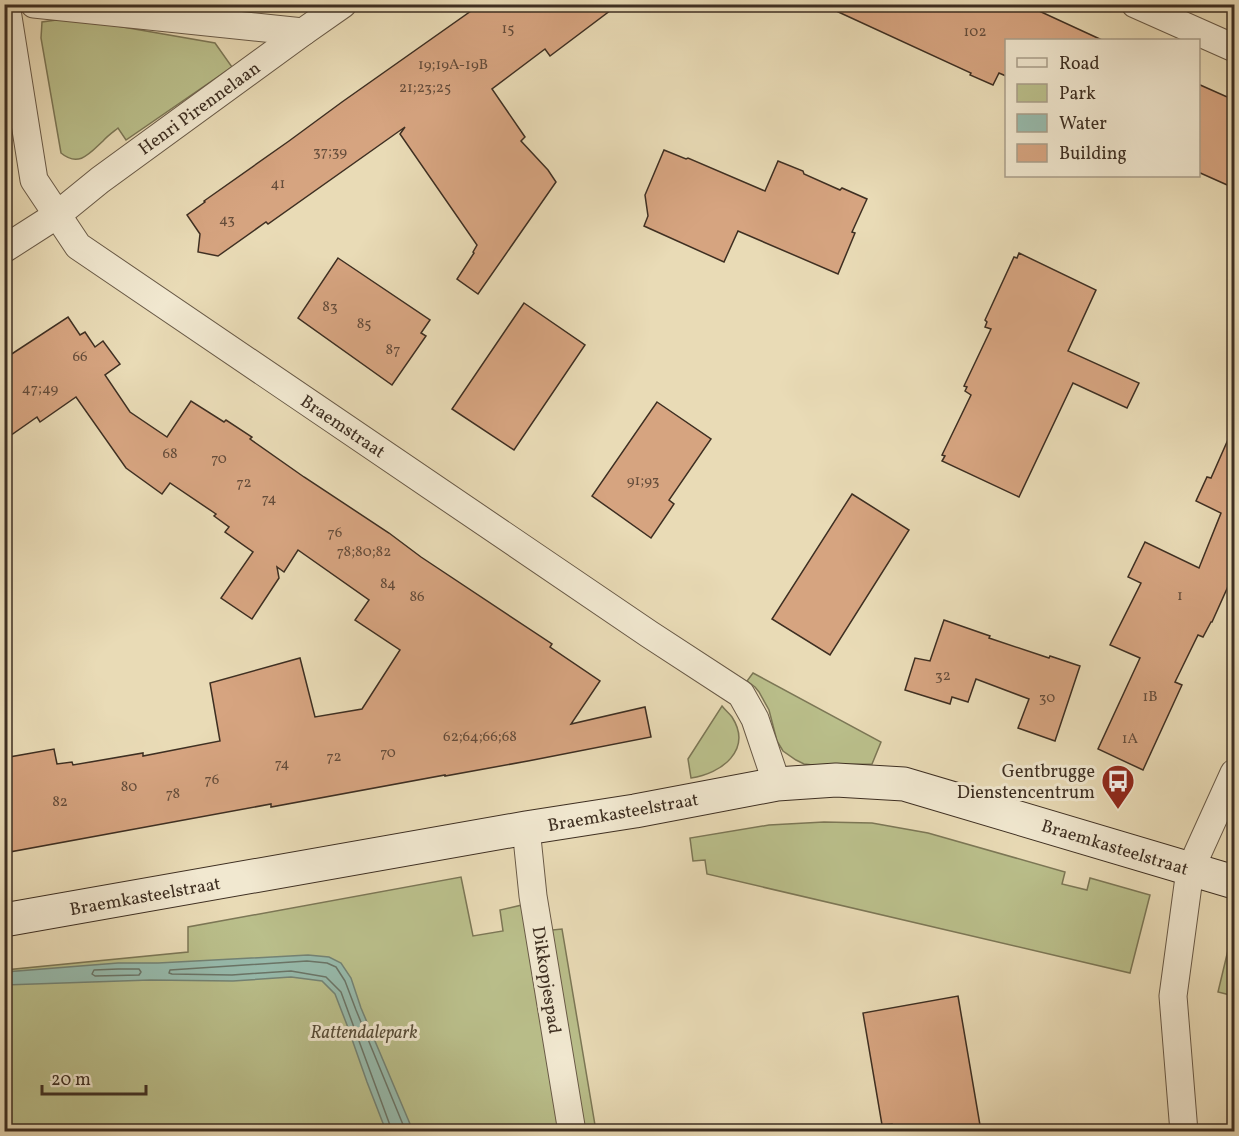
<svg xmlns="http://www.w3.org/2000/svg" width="1239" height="1136" font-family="Vollkorn,serif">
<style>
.green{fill:#babf8b;stroke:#7c7756;stroke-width:1.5}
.water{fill:#97bbad;stroke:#738375;stroke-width:1.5}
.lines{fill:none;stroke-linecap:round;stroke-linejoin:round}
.shore{stroke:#6a7568;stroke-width:1.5}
.building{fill:#d6a480;stroke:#3e2f22;stroke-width:1.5}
.street-casing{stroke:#695a47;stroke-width:29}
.secondary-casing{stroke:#3e2f22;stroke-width:35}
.street{stroke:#f1e8d0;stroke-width:27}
.secondary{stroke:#f1e8d0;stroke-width:33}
.labels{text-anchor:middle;stroke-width:6;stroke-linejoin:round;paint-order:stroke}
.number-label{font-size:15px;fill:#644c3a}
.street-label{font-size:18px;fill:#3e2f22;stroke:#f1e8d0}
.poi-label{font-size:18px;fill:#3e2f22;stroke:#f1e8d0;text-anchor:end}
.park-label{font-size:18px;font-style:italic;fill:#574c37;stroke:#f1e8d0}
</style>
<rect width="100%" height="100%" fill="#e9dbb6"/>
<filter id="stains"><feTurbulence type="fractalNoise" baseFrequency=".00333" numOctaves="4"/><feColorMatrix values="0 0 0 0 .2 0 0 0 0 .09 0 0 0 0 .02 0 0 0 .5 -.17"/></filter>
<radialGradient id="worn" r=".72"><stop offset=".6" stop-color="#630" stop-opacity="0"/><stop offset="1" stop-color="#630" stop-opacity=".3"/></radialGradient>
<g class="green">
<path d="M 71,18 L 215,43 L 232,67 L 126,140 L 118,128 C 113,132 107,136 103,141 C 90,153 79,168 61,153 L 41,38 L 42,22 Z"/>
<path d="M 753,673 L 881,742 L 872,764 L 813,765 L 804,764 L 796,760 L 783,751 L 777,741 L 769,710 L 759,692 L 755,687 L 747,681 Z"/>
<path d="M 722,706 C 725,710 729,713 732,717 C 753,750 721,774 691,778 L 688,759 Z"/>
<path d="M 824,822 L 872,823 L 928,833 L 1065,872 L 1062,884 L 1087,890 L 1090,878 L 1150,895 L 1130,973 L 707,874 L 705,860 L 693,861 L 690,838 L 769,825 Z"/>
<path d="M 461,877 L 473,936 L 503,931 L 500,910 L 522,905 L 532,932 L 562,929 L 596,1131 L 5,1132 L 5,970 L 188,952 L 188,927 Z"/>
<path d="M 1234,925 L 1234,996 L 1218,992 Z"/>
<path d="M 1228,1022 L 1234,1024 L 1234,1131 L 1232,1131 Z"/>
</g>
<path class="water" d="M 308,955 L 329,957 L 341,963 L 351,978 L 361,1008 L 413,1131 L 386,1131 L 367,1082 L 347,1025 L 335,994 L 322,981 L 291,977 L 233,981 L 150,980 L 5,985 L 5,972 L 118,963 L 158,963 Z"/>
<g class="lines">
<g class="shore">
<path d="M 118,969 L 139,969 L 141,972 L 139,975 L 95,976 L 92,974 L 94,970 Z"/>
<path d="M 391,1132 L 391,1128 L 341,992 L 326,977 L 291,971 L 232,975 L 172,974 L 169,973 L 170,970 L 307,961 L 327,963 L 336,967 L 345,981 L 356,1010 L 406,1132"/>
</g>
</g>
<g class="building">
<path d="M 481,4 L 619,4 L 550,56 L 545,49 L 492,89 L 525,137 L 521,141 L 548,170 L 556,182 L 478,294 L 457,279 L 474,253 L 473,252 L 477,245 L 400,134 L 405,127 L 268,224 L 266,222 L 218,256 L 198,252 L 200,234 L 187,215 L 205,202 L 204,201 L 289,141 L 342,102 Z"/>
<path d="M 821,4 L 1024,4 L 1102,40 L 1006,40 L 1006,76 L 999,73 L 993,85 L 970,75 L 971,73 Z"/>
<path d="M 1198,84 L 1234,100 L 1234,188 L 1198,172 Z"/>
<path d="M 664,150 L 686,159 L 688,158 L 765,191 L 778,161 L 803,171 L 804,174 L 840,190 L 842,188 L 867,199 L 852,232 L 855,233 L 838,274 L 738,231 L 724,262 L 644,226 L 648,216 L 645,195 Z"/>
<path d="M 1019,253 L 1096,290 L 1068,351 L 1139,383 L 1127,408 L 1073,383 L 1019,497 L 942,461 L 945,456 L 942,455 L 971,395 L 965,391 L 967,387 L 964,386 L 991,329 L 985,327 L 987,322 L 985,320 L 1014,257 L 1017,258 Z"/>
<path d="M 338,258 L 430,320 L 421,333 L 426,336 L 392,385 L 298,318 Z"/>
<path d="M 524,303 L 585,345 L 514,450 L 452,409 Z"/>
<path d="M 68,317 L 80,335 L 85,332 L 95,347 L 103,341 L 120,364 L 105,375 L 130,412 L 167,437 L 191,401 L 224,422 L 226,420 L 252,437 L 250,439 L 304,477 L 389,533 L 421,557 L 552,644 L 550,647 L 600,681 L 571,724 L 645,707 L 651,737 L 528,761 L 445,776 L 445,775 L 271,807 L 271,804 L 4,853 L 4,758 L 54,749 L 57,764 L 72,762 L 73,765 L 143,753 L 143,756 L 220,741 L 210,683 L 300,658 L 315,717 L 362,709 L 400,650 L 355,620 L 369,600 L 298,550 L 284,572 L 277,567 L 279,578 L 252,619 L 221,598 L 253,552 L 225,532 L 229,527 L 214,516 L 216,514 L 170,483 L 162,494 L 126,468 L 76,397 L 40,422 L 37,417 L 4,440 L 4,359 Z"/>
<path d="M 657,402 L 711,439 L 669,500 L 674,504 L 651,538 L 592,496 Z"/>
<path d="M 1234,426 L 1234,573 L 1212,622 L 1211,622 L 1203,637 L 1198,635 L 1175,682 L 1182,685 L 1143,770 L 1098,749 L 1140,658 L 1110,645 L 1141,583 L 1128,577 L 1145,542 L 1199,568 L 1221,513 L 1196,501 L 1207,477 L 1211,478 Z"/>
<path d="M 852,494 L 909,530 L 830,655 L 772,619 Z"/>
<path d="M 944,620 L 990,636 L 989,638 L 1049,658 L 1050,656 L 1080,666 L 1055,741 L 1018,728 L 1029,699 L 976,679 L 968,702 L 952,697 L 950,704 L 905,690 L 915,658 L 930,661 Z"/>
<path d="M 958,996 L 981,1131 L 893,1131 L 892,1124 L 882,1125 L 863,1013 Z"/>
</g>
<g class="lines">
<defs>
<g id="street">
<path d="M 6,4 L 34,180 L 78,246 L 649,634 L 741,694 L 755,719 L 777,784"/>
<path d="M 34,4 L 303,32"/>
<path d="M 1135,4 L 1234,48"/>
<path d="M 4,249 L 57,215 L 100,180 L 303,32 L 343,4"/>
<path d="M 526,828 L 533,896 L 572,1132"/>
<path d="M 1184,1132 L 1173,996 L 1190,870 L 1234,773"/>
</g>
<path id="secondary" d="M 4,920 L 526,828 L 635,811 L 777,784 L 836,780 L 904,784 L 1234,882"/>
</defs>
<use href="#street" class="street-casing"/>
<use href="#secondary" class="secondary-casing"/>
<use href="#street" class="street"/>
<use href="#secondary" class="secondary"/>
</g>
<defs>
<symbol id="bus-pin" viewBox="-11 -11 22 30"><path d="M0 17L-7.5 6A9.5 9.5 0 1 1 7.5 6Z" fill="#8f2418" stroke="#f1e8d0"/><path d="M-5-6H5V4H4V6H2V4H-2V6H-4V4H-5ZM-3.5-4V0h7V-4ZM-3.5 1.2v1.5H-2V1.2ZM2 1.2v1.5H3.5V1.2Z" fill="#fff"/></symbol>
</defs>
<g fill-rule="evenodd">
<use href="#bus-pin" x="1099" y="762" width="38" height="52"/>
</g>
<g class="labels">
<g class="number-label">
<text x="508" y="33">15</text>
<text x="975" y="36">102</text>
<text x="453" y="69">19;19A-19B</text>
<text x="425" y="92">21;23;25</text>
<text x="330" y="156">37;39</text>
<text x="278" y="188">41</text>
<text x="227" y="224">43</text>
<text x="330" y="311">83</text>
<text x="364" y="328">85</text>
<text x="393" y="354">87</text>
<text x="80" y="361">66</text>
<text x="40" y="393">47;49</text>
<text x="170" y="458">68</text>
<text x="219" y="463">70</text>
<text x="643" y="485">91;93</text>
<text x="244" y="487">72</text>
<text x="269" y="503">74</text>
<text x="335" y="537">76</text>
<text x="364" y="556">78;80;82</text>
<text x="388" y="588">84</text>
<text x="1180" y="600">1</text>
<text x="417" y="601">86</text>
<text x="943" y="680">32</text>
<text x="1150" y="701">1B</text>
<text x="1047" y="702">30</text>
<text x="480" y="741">62;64;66;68</text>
<text x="1130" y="743">1A</text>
<text x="388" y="757">70</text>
<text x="334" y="761">72</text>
<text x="282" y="768">74</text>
<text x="212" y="784">76</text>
<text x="129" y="791">80</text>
<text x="173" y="798">78</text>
<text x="60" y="806">82</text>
</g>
<g class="street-label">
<text transform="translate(199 108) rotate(-36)" y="6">Henri Pirennelaan</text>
<text transform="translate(343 426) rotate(34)" y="6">Braemstraat</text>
<text transform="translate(623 812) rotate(-10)" y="6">Braemkasteelstraat</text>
<text transform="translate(1115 847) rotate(17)" y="6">Braemkasteelstraat</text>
<text transform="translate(145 896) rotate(-10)" y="6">Braemkasteelstraat</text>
<text transform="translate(547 980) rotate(81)" y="6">Dikkopjespad</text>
</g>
<g class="poi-label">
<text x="1095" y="777">Gentbrugge<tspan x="1095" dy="21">Dienstencentrum</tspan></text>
</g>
<g class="park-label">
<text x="364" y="1038">Rattendalepark</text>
</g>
</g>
<rect width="1239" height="1136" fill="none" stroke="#e9dbb6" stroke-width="24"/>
<rect x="6" y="6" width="1227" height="1124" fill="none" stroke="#3e2f22" stroke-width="3"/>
<rect x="12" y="12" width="1215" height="1112" fill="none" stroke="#3e2f22" stroke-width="1.5"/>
<rect x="1005" y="39" width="195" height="138" fill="#f1e8d0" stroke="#a99e8a" stroke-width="1.5"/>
<rect x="1017" y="58" width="30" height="9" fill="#f1e8d0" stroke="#a99e8a" stroke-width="1.5"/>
<text x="1059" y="69" font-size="18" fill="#3e2f22">Road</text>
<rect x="1017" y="84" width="30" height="18" fill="#babf8b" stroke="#a99e8a" stroke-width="1.5"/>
<text x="1059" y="99" font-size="18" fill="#3e2f22">Park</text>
<rect x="1017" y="114" width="30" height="18" fill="#97bbad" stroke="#a99e8a" stroke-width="1.5"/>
<text x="1059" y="129" font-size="18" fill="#3e2f22">Water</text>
<rect x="1017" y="144" width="30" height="18" fill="#d6a480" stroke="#a99e8a" stroke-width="1.5"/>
<text x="1059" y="159" font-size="18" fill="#3e2f22">Building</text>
<path d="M42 1085v9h104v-9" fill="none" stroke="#3e2f22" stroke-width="3"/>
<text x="51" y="1085" font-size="18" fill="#3e2f22" stroke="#f1e8d0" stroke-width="4.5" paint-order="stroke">20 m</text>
<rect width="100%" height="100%" filter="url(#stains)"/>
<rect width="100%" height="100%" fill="url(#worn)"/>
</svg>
